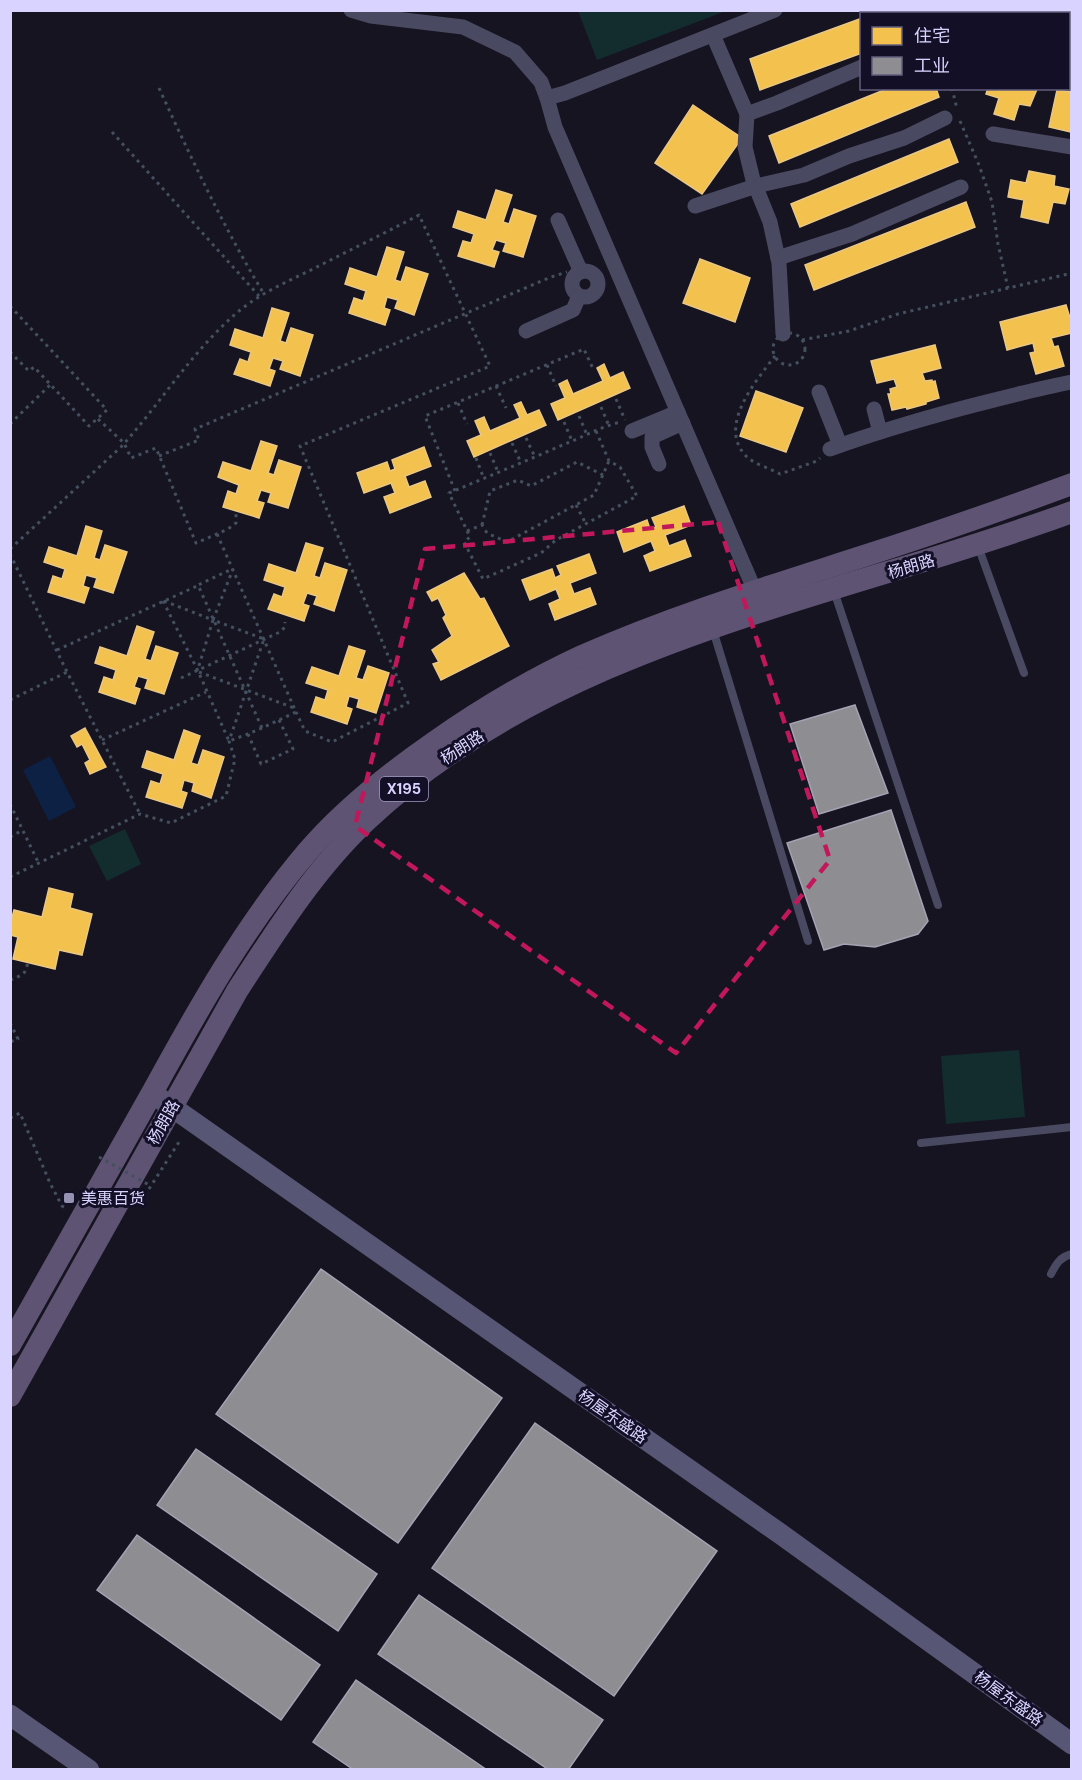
<svg xmlns="http://www.w3.org/2000/svg" width="1082" height="1780" font-family="'DM Sans','Noto Sans SC',sans-serif">
<style>
.green{fill:#132c2d}
.water{fill:#0d2144}
.homes{fill:#f2c14e;stroke:#eac783;stroke-width:1.5}
.industry{fill:#8d8d92;stroke:#a4a2b3;stroke-width:1.5}
.lines{fill:none;stroke-linecap:round;stroke-linejoin:round}
.path{stroke:#44505f;stroke-width:3;stroke-dasharray:3 4.5;stroke-linecap:butt}
.lane{stroke:#4a4962;stroke-width:8}
.street{stroke:#4a4962;stroke-width:15}
.secondary{stroke:#575674;stroke-width:21}
.primary{stroke:#5e5373;stroke-width:22}
.path-bridge{stroke:#44505f;stroke-width:3;stroke-dasharray:3 4.5;stroke-linecap:butt}
.marked{fill:none;stroke:#c2185b;stroke-width:4.5;stroke-dasharray:12 8;stroke-linejoin:round}
.poi-dot{fill:#9591b1;stroke:#130f26;stroke-width:2}
.labels{text-anchor:middle;stroke-width:6;stroke-linejoin:round;paint-order:stroke}
.shield{fill:#130f26;stroke:#9e99be;stroke-width:1.5}
.shield-label{font-size:15px;font-weight:bold;fill:#d9d4ff}
.street-label{font-size:16px;fill:#d9d4ff;stroke:#130f26}
.poi-label{font-size:16px;fill:#d9d4ff;stroke:#130f26;text-anchor:start}
</style>
<rect width="100%" height="100%" fill="#161421"/>
<g class="green">
<path d="M 578,11 L 726,11 L 597,60 Z"/>
<path d="M 125,829 L 141,864 L 107,881 L 89,846 Z"/>
<path d="M 1019,1050 L 1025,1117 L 946,1124 L 941,1056 Z"/>
</g>
<path class="water" d="M 50,756 L 76,807 L 49,821 L 23,770 Z"/>
<g class="homes">
<path d="M 883,10 L 905,10 L 906,14 L 875,14 Z"/>
<path d="M 959,10 L 1000,10 L 999,14 L 966,14 Z"/>
<path d="M 1027,10 L 1064,10 L 1072,13 L 1072,34 L 1068,42 L 1068,14 L 1026,14 Z"/>
<path d="M 862,18 L 862,53 L 760,90 L 750,59 Z"/>
<path d="M 889,88 L 936,88 L 939,97 L 779,163 L 769,136 Z"/>
<path d="M 988,88 L 1037,88 L 1037,89 L 1030,106 L 1019,104 L 1014,120 L 994,114 L 999,98 L 986,94 Z"/>
<path d="M 1057,90 L 1072,92 L 1071,132 L 1049,127 Z"/>
<path d="M 693,105 L 742,138 L 702,194 L 655,163 Z"/>
<path d="M 949,139 L 958,162 L 800,227 L 791,204 Z"/>
<path d="M 1029,171 L 1055,176 L 1054,186 L 1069,189 L 1065,204 L 1053,202 L 1048,223 L 1021,217 L 1024,200 L 1008,197 L 1011,180 L 1026,183 Z"/>
<path d="M 496,190 L 512,195 L 503,222 L 509,224 L 514,209 L 536,216 L 523,257 L 503,251 L 506,243 L 496,240 L 492,250 L 499,252 L 494,267 L 458,256 L 463,241 L 471,243 L 474,234 L 453,227 L 458,211 L 486,220 Z"/>
<path d="M 966,202 L 975,227 L 814,290 L 805,265 Z"/>
<path d="M 387,247 L 404,252 L 395,280 L 401,282 L 406,267 L 428,274 L 414,315 L 395,308 L 398,300 L 387,297 L 384,308 L 390,310 L 385,325 L 349,313 L 354,298 L 363,301 L 366,291 L 345,284 L 350,268 L 377,277 Z"/>
<path d="M 700,259 L 750,278 L 735,322 L 683,303 Z"/>
<path d="M 1066,305 L 1072,324 L 1072,333 L 1051,338 L 1054,347 L 1058,346 L 1064,366 L 1036,374 L 1030,353 L 1035,352 L 1033,343 L 1007,350 L 1000,322 Z"/>
<path d="M 272,308 L 289,313 L 280,341 L 286,343 L 291,328 L 313,335 L 300,376 L 280,369 L 283,361 L 273,358 L 269,369 L 275,371 L 270,386 L 234,374 L 240,359 L 248,362 L 251,352 L 230,345 L 235,329 L 263,338 Z"/>
<path d="M 935,345 L 941,368 L 922,373 L 925,381 L 932,380 L 932,382 L 935,381 L 939,398 L 926,402 L 926,404 L 907,409 L 906,407 L 892,410 L 888,394 L 891,394 L 890,389 L 897,387 L 894,379 L 877,383 L 871,361 Z"/>
<path d="M 604,364 L 610,378 L 623,372 L 630,388 L 558,420 L 551,404 L 565,398 L 559,384 L 567,380 L 573,394 L 603,381 L 597,368 Z"/>
<path d="M 756,391 L 803,408 L 786,452 L 740,436 Z"/>
<path d="M 521,402 L 527,415 L 539,410 L 546,425 L 474,457 L 467,441 L 481,435 L 475,421 L 484,417 L 490,431 L 520,418 L 514,405 Z"/>
<path d="M 261,441 L 277,446 L 268,473 L 274,475 L 279,460 L 301,467 L 288,508 L 268,502 L 271,493 L 261,490 L 257,501 L 264,503 L 259,518 L 223,507 L 228,491 L 236,494 L 239,485 L 218,477 L 223,462 L 251,471 Z"/>
<path d="M 424,447 L 431,466 L 405,476 L 409,487 L 425,481 L 431,497 L 390,513 L 384,497 L 395,493 L 391,483 L 364,493 L 357,473 L 387,462 L 390,471 L 395,469 L 392,460 Z"/>
<path d="M 684,506 L 691,525 L 665,535 L 669,546 L 685,540 L 691,556 L 650,571 L 644,556 L 655,551 L 651,541 L 624,552 L 617,532 L 647,520 L 650,529 L 656,527 L 652,518 Z"/>
<path d="M 86,526 L 102,531 L 94,558 L 100,560 L 105,545 L 127,552 L 113,593 L 94,587 L 97,578 L 86,575 L 83,586 L 89,588 L 84,603 L 48,592 L 53,576 L 62,579 L 65,569 L 44,562 L 49,547 L 77,556 Z"/>
<path d="M 306,543 L 323,548 L 314,576 L 320,578 L 325,563 L 347,570 L 334,611 L 314,604 L 317,596 L 307,593 L 303,604 L 309,606 L 304,621 L 268,609 L 274,594 L 282,597 L 285,587 L 264,580 L 269,564 L 296,573 Z"/>
<path d="M 589,554 L 596,573 L 570,583 L 574,594 L 590,588 L 596,604 L 555,620 L 549,604 L 560,599 L 556,589 L 530,600 L 522,580 L 552,569 L 555,578 L 561,575 L 557,566 Z"/>
<path d="M 464,573 L 480,599 L 484,598 L 509,646 L 441,680 L 433,664 L 439,662 L 432,650 L 452,636 L 443,618 L 446,615 L 438,598 L 432,601 L 427,592 Z"/>
<path d="M 137,626 L 154,632 L 145,659 L 151,661 L 156,646 L 178,653 L 164,694 L 145,688 L 148,679 L 138,676 L 134,687 L 140,689 L 135,704 L 99,692 L 104,677 L 113,680 L 116,670 L 95,663 L 100,647 L 127,656 Z"/>
<path d="M 349,646 L 365,651 L 356,678 L 363,680 L 368,666 L 389,673 L 376,713 L 357,707 L 359,699 L 349,696 L 346,707 L 352,709 L 347,724 L 311,712 L 316,697 L 325,700 L 328,690 L 306,683 L 312,667 L 339,676 Z"/>
<path d="M 85,728 L 106,767 L 90,774 L 85,763 L 90,760 L 82,744 L 77,747 L 71,736 Z"/>
<path d="M 184,730 L 200,736 L 191,763 L 198,765 L 203,750 L 224,757 L 211,798 L 192,791 L 194,783 L 184,780 L 181,791 L 187,793 L 182,808 L 146,797 L 151,781 L 160,784 L 163,774 L 142,767 L 147,751 L 174,760 Z"/>
<path d="M 49,888 L 73,894 L 70,908 L 92,914 L 82,955 L 59,950 L 55,969 L 13,959 L 18,937 L 10,935 L 10,925 L 14,910 L 42,917 Z"/>
</g>
<g class="industry">
<path d="M 855,705 L 888,793 L 819,814 L 790,724 Z"/>
<path d="M 891,810 L 928,921 L 918,934 L 875,947 L 844,944 L 824,950 L 787,843 Z"/>
<path d="M 321,1269 L 502,1398 L 398,1543 L 216,1414 Z"/>
<path d="M 535,1423 L 717,1551 L 614,1696 L 432,1568 Z"/>
<path d="M 196,1449 L 377,1574 L 338,1631 L 157,1505 Z"/>
<path d="M 137,1535 L 320,1665 L 281,1720 L 97,1590 Z"/>
<path d="M 419,1595 L 603,1720 L 568,1770 L 549,1770 L 378,1654 Z"/>
<path d="M 356,1680 L 487,1770 L 354,1770 L 313,1742 Z"/>
</g>
<g class="lines">
<g class="path">
<path d="M 159,88 C 191,158 224,228 264,294"/>
<path d="M 952,88 L 957,109"/>
<path d="M 960,121 L 979,165 L 992,202 L 998,244 L 1008,288"/>
<path d="M 112,132 L 259,296"/>
<path d="M 10,306 L 107,410 L 89,426 L 34,367 L 29,371 L 10,352"/>
<circle cx="789" cy="349" r="16"/>
<path d="M 802,340 L 849,331 L 898,314 L 1072,273"/>
<path d="M 775,356 C 756,381 717,426 746,456 C 752,463 771,469 780,474 L 817,461 L 820,458"/>
<path d="M 547,365 L 556,386"/>
<path d="M 496,386 L 506,408"/>
<path d="M 616,399 L 625,420"/>
<path d="M 458,403 L 467,424"/>
<path d="M 601,407 L 609,426"/>
<path d="M 579,416 L 587,435"/>
<path d="M 98,419 L 124,443 L 131,458 L 156,448 L 196,543 L 228,529 L 236,523 L 236,514"/>
<path d="M 564,422 L 572,441"/>
<path d="M 10,424 L 50,385"/>
<path d="M 596,431 L 609,461 L 620,467 L 637,496 L 556,540 L 541,553 L 483,579 L 464,542 L 470,537 L 449,493 C 487,477 526,461 565,444 C 583,437 602,426 621,422"/>
<path d="M 526,438 L 535,457"/>
<path d="M 512,443 L 521,463"/>
<path d="M 490,453 L 498,472"/>
<path d="M 159,456 L 199,440 L 195,429 L 551,277 L 567,272"/>
<path d="M 476,458 L 484,479"/>
<path d="M 455,491 L 425,416 L 584,349 L 594,371"/>
<path d="M 576,505 L 586,524"/>
<path d="M 482,525 L 490,491 L 518,480 L 531,486 L 577,462 L 603,475"/>
<path d="M 467,531 L 482,525 L 487,533 L 507,542 L 594,495 L 609,461"/>
<path d="M 217,534 L 296,712 L 262,728 L 198,585 L 232,569"/>
<path d="M 10,549 L 121,447 C 159,405 189,356 231,318 C 253,297 282,284 309,271 C 346,252 383,234 419,215 L 490,366 L 300,446 L 408,703 L 332,742 L 305,731 L 296,712"/>
<path d="M 10,554 L 67,672"/>
<path d="M 163,601 L 198,671 L 229,741 L 248,734"/>
<path d="M 164,601 L 213,620 L 198,669"/>
<path d="M 57,650 L 197,586"/>
<path d="M 199,672 L 294,708"/>
<path d="M 181,678 L 280,632 L 285,627 L 285,622"/>
<path d="M 10,700 L 67,672 L 140,814"/>
<path d="M 262,728 L 248,734 L 261,764 L 293,749 L 279,720"/>
<path d="M 102,740 L 206,692"/>
<path d="M 10,804 L 39,864"/>
<path d="M 10,837 L 23,830"/>
<path d="M 10,877 L 140,814 L 171,823 L 226,796 L 235,759 L 229,741 L 264,639 L 213,620 L 233,569"/>
<path d="M 10,980 C 24,974 26,975 28,960"/>
<path d="M 10,1023 L 18,1039 L 10,1042"/>
<path d="M 10,1118 L 20,1113 L 50,1183 L 62,1206 L 67,1209"/>
<path d="M 149,1189 L 179,1142"/>
</g>
<g class="lane">
<path d="M 978,546 L 1024,673"/>
<path d="M 834,591 L 938,905"/>
<path d="M 713,630 L 808,941"/>
<path d="M 921,1143 L 1072,1127"/>
<path d="M 1051,1274 C 1056,1264 1060,1257 1072,1254"/>
</g>
<g class="street">
<path d="M 351,10 L 371,16 L 463,27 L 515,52 L 541,82 L 547,98 L 555,127 L 758,598"/>
<path d="M 713,35 L 747,114"/>
<path d="M 1068,68 L 1072,69"/>
<path d="M 547,98 L 565,93 L 775,10"/>
<path d="M 993,134 L 1072,147"/>
<path d="M 695,206 L 756,186 L 804,175 L 849,156 L 904,138 L 945,118"/>
<path d="M 558,220 L 581,272"/>
<path d="M 778,258 L 852,234 L 961,187"/>
<circle cx="585" cy="284" r="13"/>
<path d="M 526,331 L 573,310 L 579,296"/>
<path d="M 783,334 L 779,263 L 770,222 L 753,180 L 745,147 L 747,114 L 777,103 L 862,67"/>
<path d="M 819,392 L 840,445"/>
<path d="M 874,409 L 880,432"/>
<path d="M 632,431 L 678,412"/>
<path d="M 830,449 C 874,433 918,420 963,408 C 999,399 1035,389 1072,382"/>
<path d="M 659,464 L 652,447 L 652,437 L 683,423"/>
</g>
<g class="secondary">
<path d="M 152,1093 L 782,1535 L 1072,1744"/>
<path d="M 10,1715 L 89,1770"/>
</g>
<g class="primary">
<path d="M 10,1345 C 58,1261 105,1177 152,1093 C 198,1009 245,925 308,851 C 344,809 387,775 433,743 C 480,710 530,680 582,656 C 675,615 771,586 867,555 C 936,533 1004,509 1072,484"/>
<path d="M 10,1396 L 237,991 C 276,931 315,869 366,821 C 558,640 833,600 1072,512"/>
</g>
<path class="path-bridge" d="M 99,1157 L 151,1186"/>
</g>
<path class="marked" d="M 718,522 L 830,860 L 676,1053 L 355,826 L 425,549 Z"/>
<rect class="poi-dot" x="63" y="1192" width="12" height="12" rx="3"/>
<g class="labels">
<rect class="shield" x="380" y="777" width="48" height="24" rx="4.5"/>
<g class="shield-label">
<text x="404" y="794">X195</text>
</g>
<g class="street-label">
<text transform="translate(911 566) rotate(-17)" y="6">杨朗路</text>
<text transform="translate(462 747) rotate(-33)" y="6">杨朗路</text>
<text transform="translate(163 1122) rotate(-61)" y="6">杨朗路</text>
<text transform="translate(613 1416) rotate(35)" y="6">杨屋东盛路</text>
<text transform="translate(1009 1698) rotate(36)" y="6">杨屋东盛路</text>
</g>
<g class="poi-label">
<text x="81" y="1204">美惠百货</text>
</g>
</g>
<rect width="1082" height="1780" fill="none" stroke="#d9d4ff" stroke-width="24"/>
<rect x="860" y="12" width="210" height="78" fill="#130f26" stroke="#625e7d" stroke-width="1.5"/>
<rect x="872" y="27" width="30" height="18" fill="#f2c14e" stroke="#625e7d" stroke-width="1.5"/>
<text x="914" y="42" font-size="18" fill="#d9d4ff">住宅</text>
<rect x="872" y="57" width="30" height="18" fill="#8d8d92" stroke="#625e7d" stroke-width="1.5"/>
<text x="914" y="72" font-size="18" fill="#d9d4ff">工业</text>
</svg>
